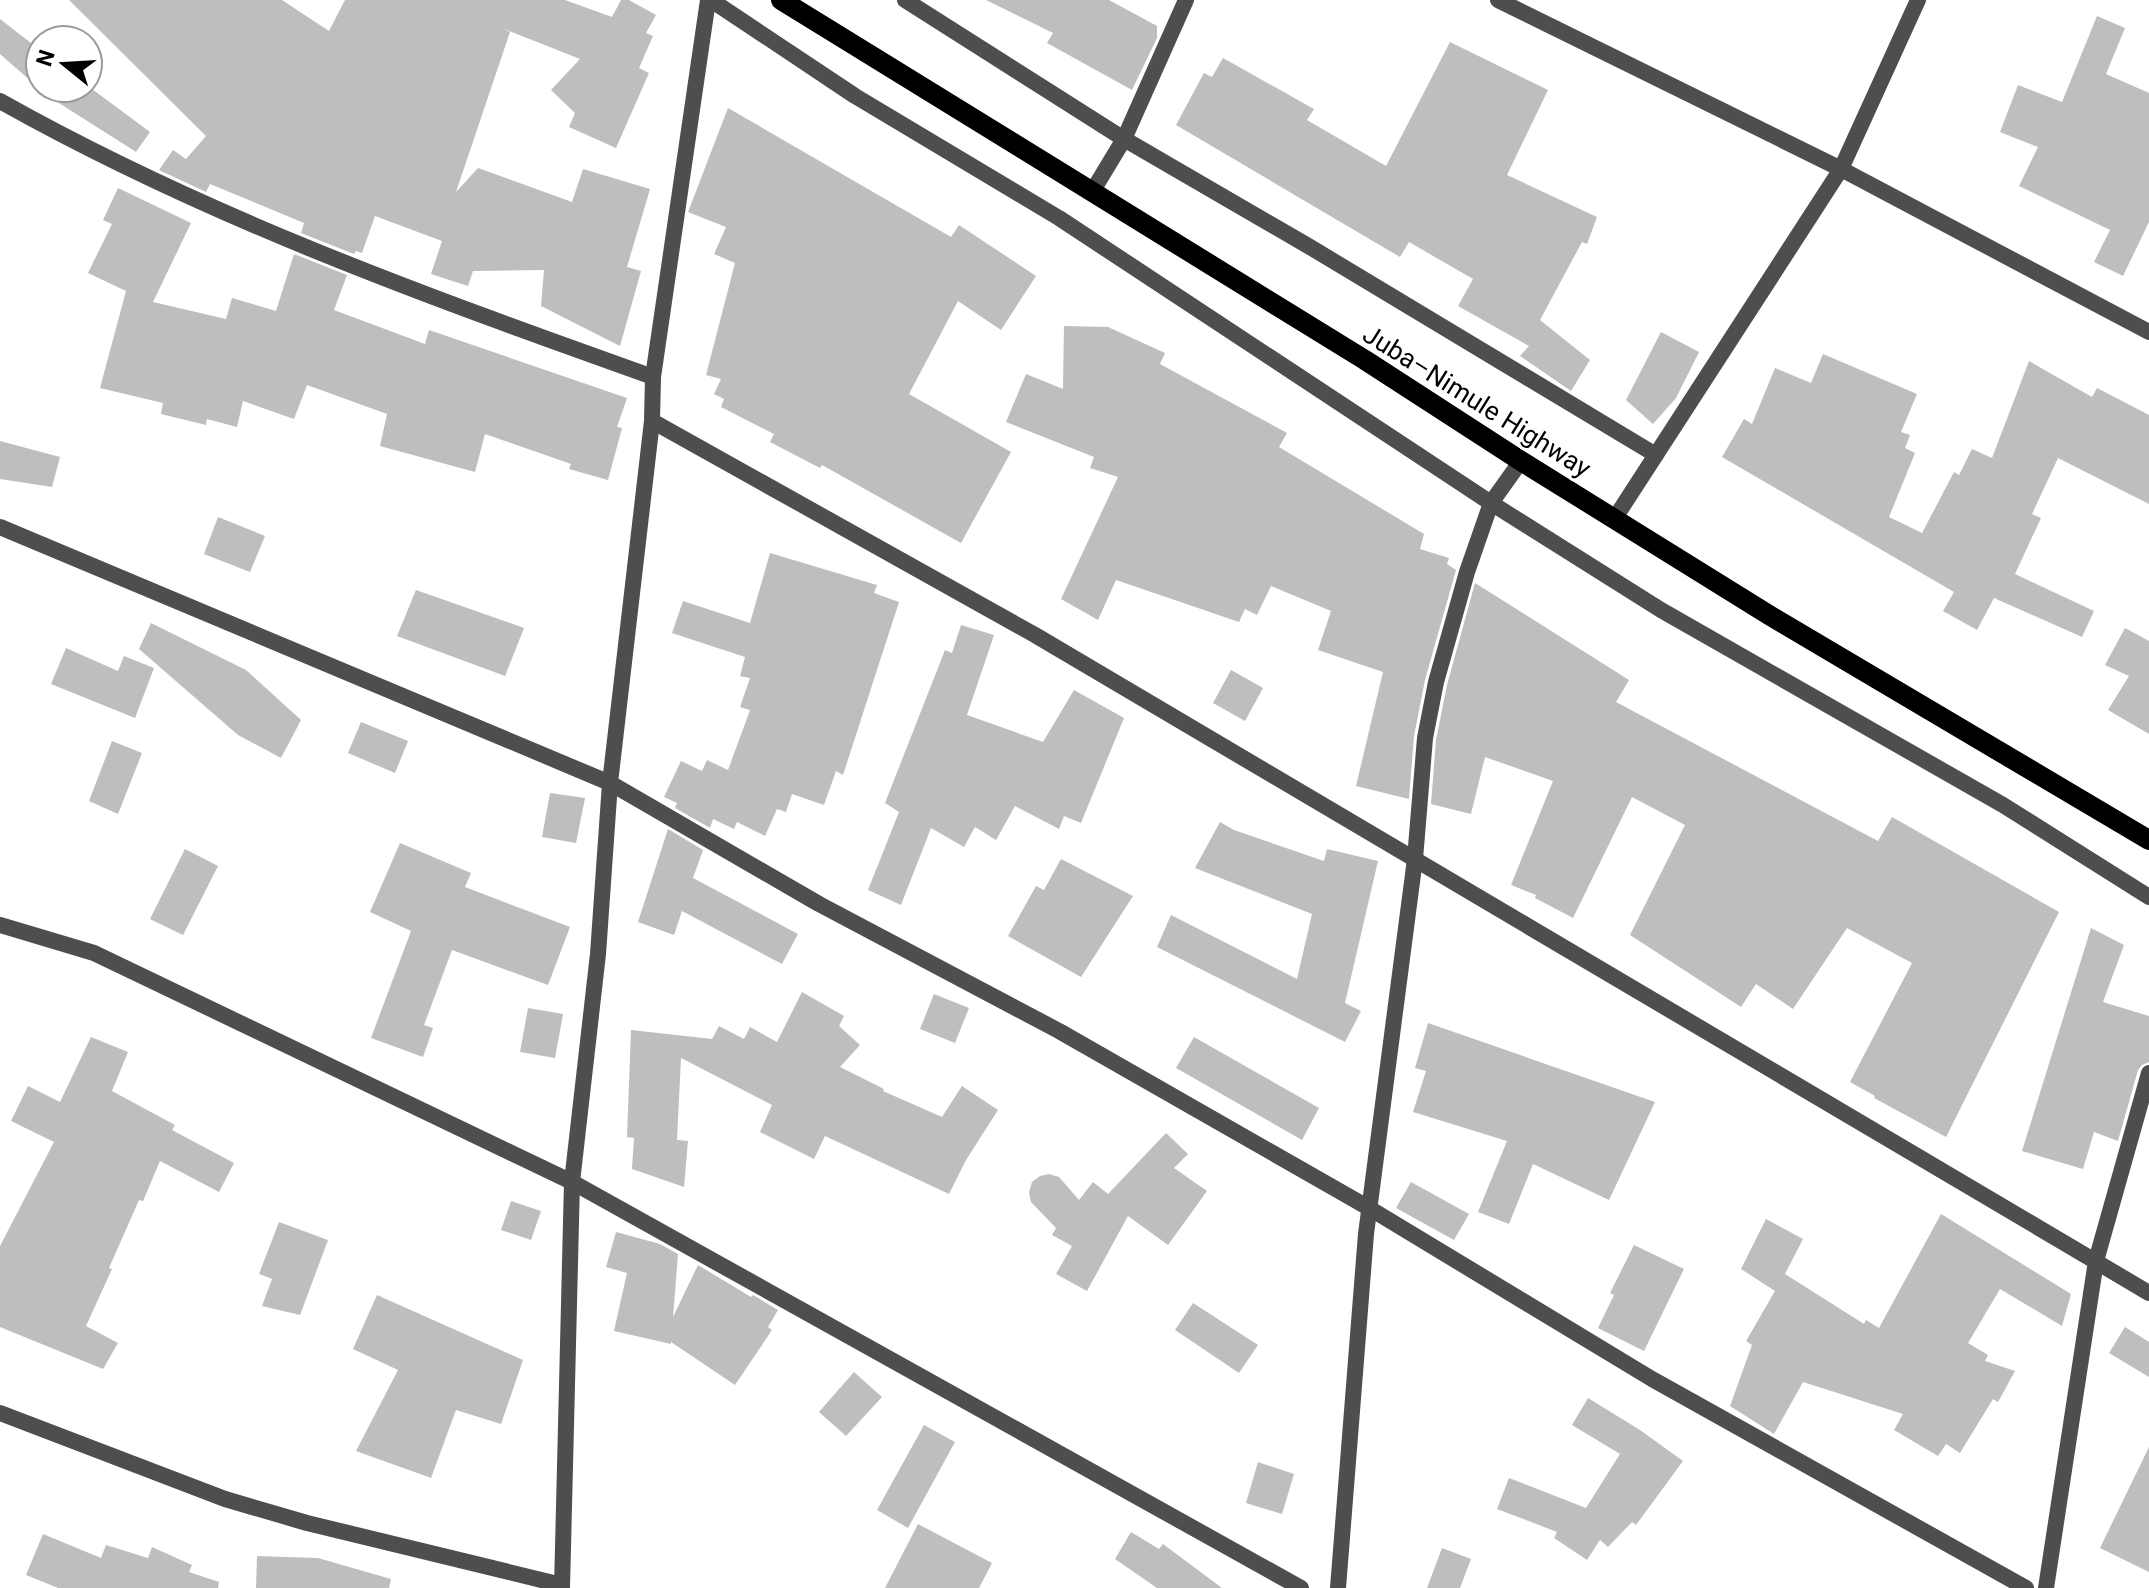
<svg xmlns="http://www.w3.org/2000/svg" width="2149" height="1588" font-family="Roboto,sans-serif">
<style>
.building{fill:#bebebe}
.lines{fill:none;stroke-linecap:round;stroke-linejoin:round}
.street{stroke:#4e4e4e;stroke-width:16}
.primary{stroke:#000;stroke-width:20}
.labels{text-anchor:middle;stroke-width:6;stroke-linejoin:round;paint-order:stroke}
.street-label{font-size:26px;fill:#000;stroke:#fff}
</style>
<rect width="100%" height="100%" fill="#fff"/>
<g class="building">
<path d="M 69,0 L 282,0 L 329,31 L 345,0 L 565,0 L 612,17 L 621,0 L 629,0 L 656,15 L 646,33 L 653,36 L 639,68 L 649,73 L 616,148 L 569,127 L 575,113 L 551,90 L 580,59 L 502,28 L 510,32 L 456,192 L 478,168 L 572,202 L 583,169 L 650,189 L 627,267 L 641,271 L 620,346 L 541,306 L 544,270 L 473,271 L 468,286 L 431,274 L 442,241 L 375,216 L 362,253 L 356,251 L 354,254 L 301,233 L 304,223 L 280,213 L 210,184 L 206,192 L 159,170 L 173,150 L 186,159 L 206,136 Z"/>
<path d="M 986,0 L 1109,0 L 1157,26 L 1157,38 L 1132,90 L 1047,43 L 1053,33 Z"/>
<path d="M 2097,16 L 2125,28 L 2106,74 L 2149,93 L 2149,222 L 2123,276 L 2094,262 L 2110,230 L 2019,186 L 2038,147 L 2000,132 L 2018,85 L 2062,102 Z"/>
<path d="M 0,19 L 40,50 L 40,88 L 88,88 L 88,86 L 150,132 L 136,152 L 48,96 L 0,54 Z"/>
<path d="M 1450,42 L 1548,90 L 1507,175 L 1597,217 L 1587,244 L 1582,242 L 1540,320 L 1590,360 L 1571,391 L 1520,356 L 1529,346 L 1458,306 L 1473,279 L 1409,242 L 1400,257 L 1176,125 L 1204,73 L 1212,77 L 1223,58 L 1314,109 L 1307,120 L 1386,166 Z"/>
<path d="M 728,108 L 951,237 L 959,225 L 1036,276 L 1001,330 L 958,301 L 909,394 L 1011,452 L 961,543 L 822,465 L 820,468 L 770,442 L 774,434 L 721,407 L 724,399 L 714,394 L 721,379 L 706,375 L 735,263 L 714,254 L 726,227 L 688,212 Z"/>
<path d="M 118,188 L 191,223 L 153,302 L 226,319 L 232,298 L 276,311 L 294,254 L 347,275 L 334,310 L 425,344 L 429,330 L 627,398 L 617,427 L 622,428 L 608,480 L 569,469 L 571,464 L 485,434 L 475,472 L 380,446 L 387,414 L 307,385 L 294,419 L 243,401 L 237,427 L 207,419 L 206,425 L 161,414 L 163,403 L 100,388 L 126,291 L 88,273 L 112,224 L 103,220 Z"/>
<path d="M 1064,326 L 1108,327 L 1165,353 L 1160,364 L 1287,433 L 1279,447 L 1424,534 L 1420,549 L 1449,558 L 1447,564 L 1456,570 L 1425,680 L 1414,736 L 1409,799 L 1356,786 L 1383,672 L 1318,650 L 1331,611 L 1271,586 L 1257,615 L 1245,609 L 1239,622 L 1116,580 L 1098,620 L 1061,599 L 1118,477 L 1090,468 L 1094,457 L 1006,422 L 1026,374 L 1063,389 Z"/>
<path d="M 1661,332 L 1699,352 L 1676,398 L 1653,424 L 1626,400 Z"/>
<path d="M 1823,354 L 1917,394 L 1901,432 L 1910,435 L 1905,448 L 1915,453 L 1889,517 L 1922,533 L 1954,472 L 1959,475 L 1972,449 L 1992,458 L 2029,361 L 2092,397 L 2097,388 L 2149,415 L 2149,504 L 2058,458 L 2032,514 L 2041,518 L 2015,574 L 2094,611 L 2082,637 L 1994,598 L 1977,630 L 1943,611 L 1954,592 L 1722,457 L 1744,419 L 1752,424 L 1775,368 L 1811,383 Z"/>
<path d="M 0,441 L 60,457 L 52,487 L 0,479 Z"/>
<path d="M 218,517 L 265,536 L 250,572 L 204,554 Z"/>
<path d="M 770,553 L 877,585 L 874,593 L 899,602 L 843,775 L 836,771 L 824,805 L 792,794 L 786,812 L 777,809 L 765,836 L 737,822 L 734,829 L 713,819 L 710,828 L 675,808 L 677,803 L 664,797 L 681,761 L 702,771 L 707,760 L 728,770 L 750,710 L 740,707 L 750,678 L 740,676 L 745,657 L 672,633 L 683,601 L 750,623 Z"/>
<path d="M 1475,583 L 1629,680 L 1616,702 L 1878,841 L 1892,817 L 2059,912 L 1946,1137 L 1874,1098 L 1875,1096 L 1850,1082 L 1912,963 L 1847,928 L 1793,1009 L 1756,984 L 1741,1007 L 1630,935 L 1685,825 L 1632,797 L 1573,918 L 1535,898 L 1536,895 L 1511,885 L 1553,781 L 1485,757 L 1471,814 L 1431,804 L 1436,740 L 1447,685 Z"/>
<path d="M 416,590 L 524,628 L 505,676 L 397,636 Z"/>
<path d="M 151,623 L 246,670 L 301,720 L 281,758 L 238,735 L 139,649 Z"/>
<path d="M 961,625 L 994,635 L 967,715 L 1043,742 L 1074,690 L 1124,718 L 1081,823 L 1064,816 L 1059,829 L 1015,806 L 996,840 L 975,827 L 964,847 L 931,828 L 901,905 L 868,890 L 899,812 L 885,803 L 945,650 L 952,653 Z"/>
<path d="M 2125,628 L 2149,641 L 2149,734 L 2108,710 L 2129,676 L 2105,665 Z"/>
<path d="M 66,648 L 118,671 L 124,656 L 154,668 L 135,718 L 51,684 Z"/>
<path d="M 1231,670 L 1263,688 L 1245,721 L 1213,703 Z"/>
<path d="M 361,722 L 408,741 L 395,773 L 348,753 Z"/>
<path d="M 112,741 L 142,753 L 118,814 L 89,801 Z"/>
<path d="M 550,793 L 585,798 L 576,843 L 542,837 Z"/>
<path d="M 1220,822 L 1234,830 L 1324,861 L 1327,849 L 1378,861 L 1345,1003 L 1361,1011 L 1345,1042 L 1157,947 L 1171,915 L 1297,979 L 1312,914 L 1195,868 Z"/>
<path d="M 668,829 L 703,850 L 693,878 L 798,934 L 782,964 L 682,911 L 674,935 L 638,922 Z"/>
<path d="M 400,843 L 471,873 L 465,887 L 570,927 L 548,985 L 452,950 L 424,1025 L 433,1028 L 423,1057 L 371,1038 L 411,931 L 370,912 Z"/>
<path d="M 185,849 L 218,866 L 183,935 L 150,919 Z"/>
<path d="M 1061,859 L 1133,896 L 1081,977 L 1008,936 L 1036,886 L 1044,890 Z"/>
<path d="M 2091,928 L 2124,945 L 2103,1002 L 2149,1016 L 2149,1062 L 2142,1065 L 2138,1070 L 2118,1141 L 2094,1132 L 2083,1169 L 2022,1151 Z"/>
<path d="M 802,992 L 844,1016 L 839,1026 L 860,1045 L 840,1067 L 884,1089 L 883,1091 L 942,1117 L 962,1086 L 998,1110 L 966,1160 L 949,1194 L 825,1136 L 814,1159 L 760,1132 L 772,1105 L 681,1058 L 677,1140 L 688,1141 L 684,1187 L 632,1169 L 634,1138 L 627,1137 L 631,1030 L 712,1039 L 719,1026 L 744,1039 L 750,1027 L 777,1042 Z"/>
<path d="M 934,994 L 969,1008 L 955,1043 L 920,1029 Z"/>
<path d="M 528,1008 L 563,1014 L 555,1058 L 520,1052 Z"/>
<path d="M 1428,1023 L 1655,1102 L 1609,1200 L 1533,1164 L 1509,1224 L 1478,1212 L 1507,1141 L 1413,1112 L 1426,1071 L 1415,1068 Z"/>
<path d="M 91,1037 L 128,1052 L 112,1091 L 175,1125 L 172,1130 L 234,1163 L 219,1192 L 160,1161 L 143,1201 L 139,1200 L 109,1268 L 112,1269 L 86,1326 L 118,1343 L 103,1369 L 0,1327 L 0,1246 L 54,1142 L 11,1121 L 28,1086 L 60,1102 Z"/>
<path d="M 1194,1037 L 1319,1108 L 1302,1140 L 1176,1068 Z"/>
<path d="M 1166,1133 L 1188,1154 L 1174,1168 L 1207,1191 L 1168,1245 L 1128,1216 L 1087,1291 L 1056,1274 L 1072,1246 L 1052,1235 L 1056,1228 L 1031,1202 L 1029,1192 L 1032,1182 L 1040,1176 L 1049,1174 L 1059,1177 L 1079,1200 L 1093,1182 L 1108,1194 Z"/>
<path d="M 1411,1182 L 1469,1214 L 1454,1240 L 1396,1208 Z"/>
<path d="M 511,1201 L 541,1211 L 531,1240 L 501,1230 Z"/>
<path d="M 1941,1214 L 2071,1294 L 2062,1326 L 2000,1289 L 1968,1343 L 1988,1355 L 1985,1361 L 2015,1371 L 1998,1402 L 1993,1399 L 1960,1453 L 1946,1444 L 1938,1456 L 1894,1430 L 1903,1414 L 1803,1382 L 1774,1434 L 1730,1406 L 1752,1345 L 1746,1341 L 1775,1291 L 1741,1269 L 1766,1219 L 1803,1239 L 1785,1274 L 1864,1324 L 1866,1320 L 1879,1328 Z"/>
<path d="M 279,1222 L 328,1240 L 300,1315 L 262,1306 L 272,1279 L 259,1274 Z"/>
<path d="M 616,1232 L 660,1244 L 678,1254 L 673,1317 L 698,1265 L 751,1297 L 753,1295 L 778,1310 L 768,1327 L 772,1330 L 735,1385 L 671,1342 L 671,1344 L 614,1331 L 627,1273 L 606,1267 Z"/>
<path d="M 1634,1245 L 1684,1269 L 1644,1351 L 1598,1328 L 1614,1295 L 1610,1293 Z"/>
<path d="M 377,1295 L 523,1360 L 501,1424 L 456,1410 L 431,1478 L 356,1451 L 398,1370 L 353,1349 Z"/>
<path d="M 1193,1303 L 1258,1345 L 1239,1373 L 1175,1330 Z"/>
<path d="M 2125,1327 L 2149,1342 L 2149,1377 L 2109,1353 Z"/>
<path d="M 854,1372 L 882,1397 L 846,1436 L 819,1412 Z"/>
<path d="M 1588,1398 L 1640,1430 L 1683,1461 L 1636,1525 L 1632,1522 L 1608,1547 L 1600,1540 L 1587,1560 L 1554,1538 L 1557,1532 L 1497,1509 L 1509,1478 L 1586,1508 L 1620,1454 L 1572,1425 Z"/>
<path d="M 924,1425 L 955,1442 L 908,1528 L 877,1510 Z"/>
<path d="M 2149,1447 L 2149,1572 L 2100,1548 Z"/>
<path d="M 1258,1462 L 1294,1474 L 1282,1514 L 1246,1503 Z"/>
<path d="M 918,1524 L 992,1563 L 979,1588 L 885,1588 Z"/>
<path d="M 1131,1532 L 1159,1549 L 1163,1544 L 1222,1588 L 1157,1588 L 1115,1559 Z"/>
<path d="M 43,1534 L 101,1558 L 106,1545 L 148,1558 L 152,1547 L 192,1565 L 189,1572 L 219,1582 L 218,1588 L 58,1588 L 26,1575 Z"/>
<path d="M 1442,1548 L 1471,1559 L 1460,1588 L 1427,1588 Z"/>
<path d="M 257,1556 L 318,1558 L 391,1579 L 389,1588 L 256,1588 Z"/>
</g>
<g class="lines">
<g class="street">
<path d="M 711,0 L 855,96 L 1059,218 L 1491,503 L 1661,610 L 2003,805 L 2149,897"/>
<path d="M 905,0 L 1124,139 L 1310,247 L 1656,455"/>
<path d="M 1498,0 L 1841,169 L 2149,332"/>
<path d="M 0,101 C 208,218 429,297 653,377"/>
<path d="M 1092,192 L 1124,139 L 1186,0"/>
<path d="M 652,421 L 1035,635 L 2149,1293"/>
<path d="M 1615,518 L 1841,169 L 1918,0"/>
<path d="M 0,527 L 610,783 L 819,904 L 1059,1031 L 1369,1208 L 1652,1379 L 2026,1588"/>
<path d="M 0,925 L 94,953 L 572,1182 L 1301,1588"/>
<path d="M 0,1413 L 225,1499 L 307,1523 L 562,1585"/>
<path d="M 562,1588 L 572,1182 L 598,954 L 610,783 L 652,421 L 653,377 L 708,0"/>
<path d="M 1338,1588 L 1366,1234 L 1415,859 L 1425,738 L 1436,682 L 1467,572 L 1491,503 L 1521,461"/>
<path d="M 2046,1588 L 2096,1261 L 2149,1073"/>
</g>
<path class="primary" d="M 781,0 L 1365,360 L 1521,461 L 1769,615 L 2149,840"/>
</g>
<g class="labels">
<g class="street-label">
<text transform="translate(1477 401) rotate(32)" y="9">Juba–Nimule Highway</text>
</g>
</g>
<g transform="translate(64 64) rotate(288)"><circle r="38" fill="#ffffff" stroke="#999999" stroke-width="2"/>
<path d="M0-6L14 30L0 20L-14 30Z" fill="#000000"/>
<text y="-12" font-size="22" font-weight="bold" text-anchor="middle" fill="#000000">N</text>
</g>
</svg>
